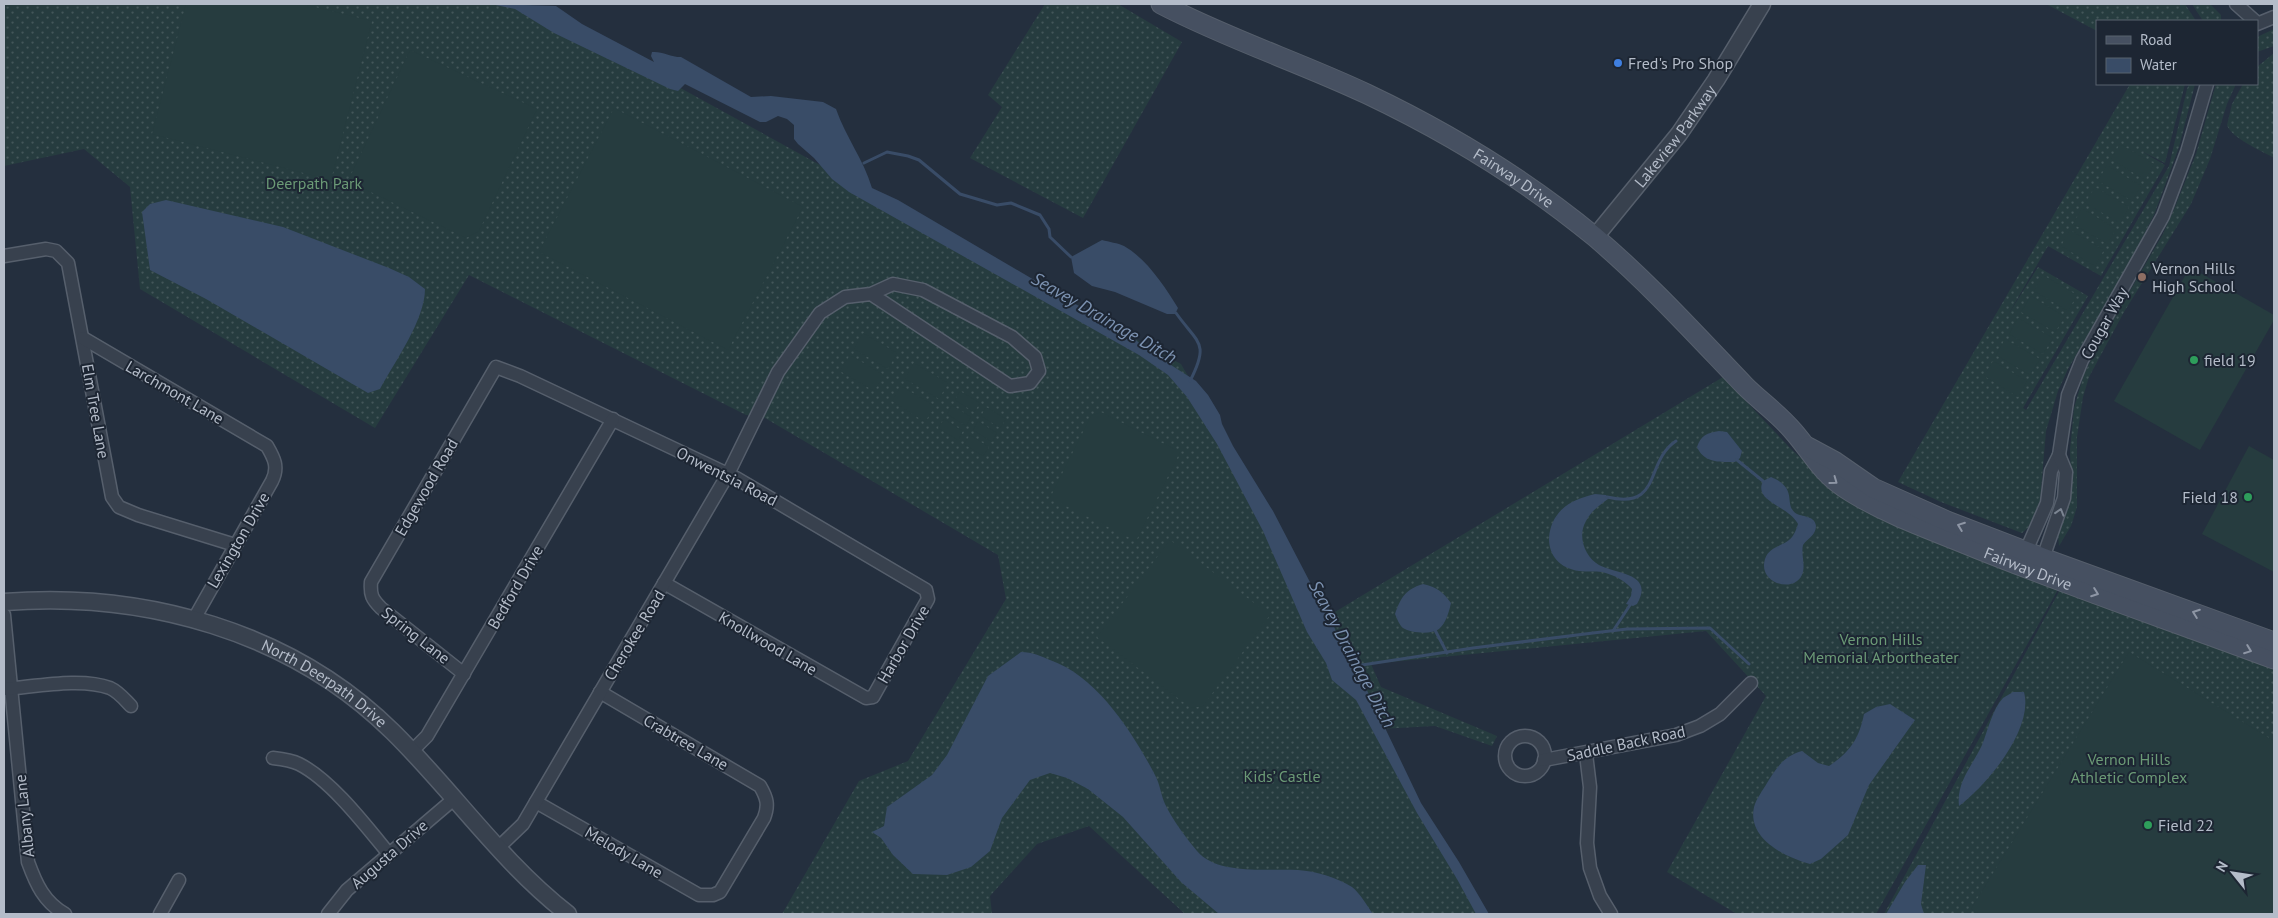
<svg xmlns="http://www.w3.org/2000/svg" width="2278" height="918" font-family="'PT Sans',sans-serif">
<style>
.grass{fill:url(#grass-dots)}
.pitch{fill:#263c3f}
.water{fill:#394c67}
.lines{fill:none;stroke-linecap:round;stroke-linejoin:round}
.stream{stroke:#394c67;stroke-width:3}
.minor-casing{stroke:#565f6c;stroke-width:15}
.tertiary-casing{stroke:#565f6c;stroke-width:19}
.secondary-casing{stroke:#565f6c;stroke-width:21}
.minor{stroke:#38414e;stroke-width:12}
.tertiary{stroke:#38414e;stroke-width:16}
.secondary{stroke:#465061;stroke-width:19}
.oneway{stroke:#8e96a5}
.oneway2{stroke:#7c8592}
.shop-dot{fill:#3f7fe0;stroke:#1d2633;stroke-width:2}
.education-dot{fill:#8d6e63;stroke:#1d2633;stroke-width:2}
.leisure-dot{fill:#2e9e5b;stroke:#1d2633;stroke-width:2}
.labels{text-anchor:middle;stroke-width:4;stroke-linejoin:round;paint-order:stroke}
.poi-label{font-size:16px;fill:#b4bcc9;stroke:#1d2633;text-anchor:start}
.street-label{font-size:16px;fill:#b4bcc9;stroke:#1d2633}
.park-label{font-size:16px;fill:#6b9a76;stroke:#1d2633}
.water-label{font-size:18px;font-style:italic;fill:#7c92b1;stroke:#1d2633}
</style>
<defs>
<pattern id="grass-dots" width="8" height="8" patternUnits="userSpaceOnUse" patternTransform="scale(1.25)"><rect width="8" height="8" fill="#263c3f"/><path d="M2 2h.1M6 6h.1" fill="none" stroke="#435659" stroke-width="1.8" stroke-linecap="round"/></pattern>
</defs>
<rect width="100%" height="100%" fill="#242f3e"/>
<g class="grass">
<path d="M 4,4 L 528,4 L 1181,364 L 1261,502 L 1320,621 L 1723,377 L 1791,449 L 1815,471 L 2060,586 L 1876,914 L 1737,914 L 1667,872 L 1766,696 L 1706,631 L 1371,664 L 1381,687 L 1497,736 L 1492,746 L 1435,726 L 1380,729 L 1479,914 L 1185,914 L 1089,826 L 1037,844 L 990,896 L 992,914 L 782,914 L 859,781 L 908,761 L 1006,599 L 998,555 L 760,415 L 746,415 L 469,275 L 375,428 L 140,289 L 130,187 L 84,149 L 4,166 Z"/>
<path d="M 1045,4 L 1118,4 L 1182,42 L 1083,218 L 970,158 L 1002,107 L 988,95 Z"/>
<path d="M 2046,4 L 2185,4 L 2196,21 L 2097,21 L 2097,31 Z"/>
<path d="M 2192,4 L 2211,5 L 2221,15 L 2221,21 L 2203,21 Z"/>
<path d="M 2274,29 L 2274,46 L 2257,52 L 2257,37 Z"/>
<path d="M 2274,53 L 2274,158 C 2262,151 2231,138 2227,125 L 2232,104 L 2243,84 L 2257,84 L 2257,67 Z"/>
<path d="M 2130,84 L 2185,84 L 2165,163 L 2141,151 L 2165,165 L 2101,276 L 2048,246 L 2008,315 L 2038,267 L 2088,296 L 2023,408 L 2026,410 L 2169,166 L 2187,89 L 2189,84 L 2195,84 L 2179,147 L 2154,215 L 2130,262 L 2068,369 L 2058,391 L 2046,431 L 2040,502 L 2029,527 L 2022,533 L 1941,502 L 1898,482 Z"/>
<path d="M 2216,84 L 2236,84 L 2227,104 L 2210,159 L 2191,204 L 2124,312 L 2089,377 L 2083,397 L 2077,437 L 2077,507 L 2071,526 L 2059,546 L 2058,535 L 2071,480 L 2070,450 L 2074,408 L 2084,374 L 2099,344 L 2163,234 L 2175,207 L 2196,154 Z"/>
<path d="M 2062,586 L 2274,666 L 2274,914 L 1884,914 Z"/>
</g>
<g class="pitch">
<path d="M 186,4 L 303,4 L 372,21 L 331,180 L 152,134 Z"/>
<path d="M 410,50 L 537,109 L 479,231 L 466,238 L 348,181 Z"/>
<path d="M 614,108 L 803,207 L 728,350 L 539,252 Z"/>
<path d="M 2120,144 L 2154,164 L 2145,180 L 2111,159 Z"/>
<path d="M 2107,165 L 2141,186 L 2132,201 L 2098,181 Z"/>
<path d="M 2095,187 L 2129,207 L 2120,223 L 2085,203 Z"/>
<path d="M 2082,208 L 2116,229 L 2107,244 L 2073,224 Z"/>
<path d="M 2070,230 L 2104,250 L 2095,266 L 2061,246 Z"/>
<path d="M 2190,267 L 2274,315 L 2274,320 L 2200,450 L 2114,401 Z"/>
<path d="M 2043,275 L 2077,295 L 2068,311 L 2034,291 Z"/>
<path d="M 2031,296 L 2065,317 L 2055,332 L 2021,312 Z"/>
<path d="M 2018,318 L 2053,338 L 2043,354 L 2009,334 Z"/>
<path d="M 863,333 L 897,353 L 888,369 L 854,349 Z"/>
<path d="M 2005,339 L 2040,359 L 2030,375 L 1996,355 Z"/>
<path d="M 850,355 L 884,375 L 874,391 L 840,371 Z"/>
<path d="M 1993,361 L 2027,381 L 2018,397 L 1984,376 Z"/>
<path d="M 914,363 L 948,383 L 939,399 L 905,379 Z"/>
<path d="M 901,386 L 935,406 L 925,422 L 892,401 Z"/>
<path d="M 960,391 L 980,403 L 974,412 L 955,400 Z"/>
<path d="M 952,405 L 971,417 L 966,426 L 947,414 Z"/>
<path d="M 986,407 L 1006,419 L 1000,428 L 981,416 Z"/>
<path d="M 1101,412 L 1180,452 L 1136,541 L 1050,498 L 1091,416 Z"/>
<path d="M 944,419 L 963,431 L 958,440 L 938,428 Z"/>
<path d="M 978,421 L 997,433 L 992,442 L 973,430 Z"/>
<path d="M 970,435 L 989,447 L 983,456 L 964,444 Z"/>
<path d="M 2249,446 L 2274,460 L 2274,572 L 2202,534 Z"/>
<path d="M 1170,540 L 1270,615 L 1203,706 L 1191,708 L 1097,637 Z"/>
<path d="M 2129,652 L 2274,741 L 2274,914 L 1979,914 L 1971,909 Z"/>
</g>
<g class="water">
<path d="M 491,4 L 556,6 L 582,24 L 654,62 L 651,56 L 652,52 C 662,51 670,57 681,57 L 751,97 L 771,96 L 823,102 L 836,109 C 846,138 863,158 872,188 L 898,200 L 1075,304 L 1118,324 L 1146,349 L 1196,381 L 1208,395 L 1220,415 L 1222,424 L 1233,446 L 1273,511 L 1312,586 L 1323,602 L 1355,674 L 1364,684 L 1421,803 L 1459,862 L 1489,914 L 1476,914 L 1457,879 L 1417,813 L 1356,700 L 1332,680 L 1326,663 L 1307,632 L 1263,531 L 1217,444 L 1187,397 L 1168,375 L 1139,355 L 849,192 L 832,179 L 814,158 L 798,144 L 794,139 L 794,125 L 787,119 L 778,116 L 766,122 L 760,122 L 685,84 L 678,91 L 670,89 L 554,33 L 515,9 Z"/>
<path d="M 166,200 L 283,227 L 389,268 L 409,277 L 425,289 C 425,320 395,361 380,389 L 368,393 L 206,299 L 150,270 L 142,212 L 150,204 Z"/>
<path d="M 1102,240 C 1109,242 1118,243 1124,246 C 1147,259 1165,287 1178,308 L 1175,314 L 1167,314 L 1115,292 L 1092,286 L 1074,273 L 1071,257 Z"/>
<path d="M 1719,431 L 1727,432 L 1742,451 L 1740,458 L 1735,462 C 1719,462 1704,463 1697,447 C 1701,435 1707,433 1719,431 Z"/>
<path d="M 1771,477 C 1800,489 1782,505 1797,514 C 1804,517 1815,516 1816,526 C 1816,535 1807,539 1803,545 C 1801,554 1805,563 1803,572 C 1797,595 1757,584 1765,559 C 1769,547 1780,547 1789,540 C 1794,536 1796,530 1798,524 C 1788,505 1753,502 1763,481 Z"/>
<path d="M 1595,494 L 1606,495 L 1608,499 C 1600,505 1591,511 1586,521 C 1577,536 1585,557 1599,565 C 1616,574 1655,573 1637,604 L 1633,606 L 1626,604 L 1631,596 L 1632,589 C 1624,580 1614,575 1602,572 C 1595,571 1587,572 1579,571 C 1556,568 1544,549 1551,527 C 1558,506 1575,499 1595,494 Z"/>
<path d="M 1423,584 C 1437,587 1443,592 1451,603 C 1449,612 1446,623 1439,629 C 1431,635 1411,633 1403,628 C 1399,625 1397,618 1395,614 C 1401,597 1406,589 1423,584 Z"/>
<path d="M 1021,652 C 1033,652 1040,656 1050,660 C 1097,676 1133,733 1155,775 C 1160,784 1161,795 1165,804 C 1172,819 1186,838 1197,851 C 1218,876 1269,868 1298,870 C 1316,871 1338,878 1352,887 C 1360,893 1367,906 1373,914 L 1219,914 L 1181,882 L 1123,817 L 1088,789 L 1067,778 L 1050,773 L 1030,780 L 1002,818 L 990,851 L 971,867 L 947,875 L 913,874 L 893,855 L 881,838 L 872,832 L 884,826 L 887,807 L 932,775 L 947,755 L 988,676 Z"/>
<path d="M 2013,692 L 2024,692 C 2034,729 1987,785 1959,806 C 1956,782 1973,765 1982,745 C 1988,730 1992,710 2003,698 C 2006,696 2010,694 2013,692 Z"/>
<path d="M 1890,704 L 1915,720 L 1869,785 L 1848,835 L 1821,859 L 1810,864 C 1785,857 1747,839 1754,807 C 1756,799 1763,790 1767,783 C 1776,768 1784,756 1802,751 L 1818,763 L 1829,766 C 1850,752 1859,739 1864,714 L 1876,707 Z"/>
<path d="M 1918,865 L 1926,865 L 1921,904 L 1924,914 L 1886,914 L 1905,882 Z"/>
</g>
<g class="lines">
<g class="stream">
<path d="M 864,163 L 887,152 L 908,156 L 919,160 L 960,194 L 997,205 L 1011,203 L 1040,215 L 1049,229 L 1050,237 L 1071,257"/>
<path d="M 1176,313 C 1198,344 1210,342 1190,381"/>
<path d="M 1737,460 L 1763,481"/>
<path d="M 1607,497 C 1663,510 1644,462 1676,441"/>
<path d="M 1435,630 L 1447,653"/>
<path d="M 1613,631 L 1630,605"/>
<path d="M 1349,667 L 1473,648 L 1593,633 L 1627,629 L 1710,628 L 1749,664"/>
</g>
<defs>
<g id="minor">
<path d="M 2236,4 L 2255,21"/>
<path d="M 2257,24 L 2274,17"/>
<path d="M 4,256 L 46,249 L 56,251 L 68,263 L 112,497 L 119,507 L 138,515 L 235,545"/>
<path d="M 83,338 L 267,446 C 274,458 279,467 272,481 L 194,619"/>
<path d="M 2026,551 L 2047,503 L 2051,471 L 2059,455 L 2068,395 L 2082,360 L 2163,216 L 2187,152 L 2207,84"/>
<path d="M 2043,558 L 2064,498 L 2066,472 L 2059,455"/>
<path d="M 4,615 L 28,862 C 36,884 44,902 65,914"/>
<path d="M 464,674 L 381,608 C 372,599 370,595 371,582 L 496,367 L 520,376 L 736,478 L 926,590 L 928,599 L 873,697 L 866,698 L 664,583"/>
<path d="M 4,689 C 34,687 81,677 110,688 C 119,692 125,700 131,706"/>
<circle cx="1525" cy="756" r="20"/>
<path d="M 412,751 L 427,736 L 613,419"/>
<path d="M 1586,754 L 1590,787 L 1587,843 L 1590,868 L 1600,896 L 1611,914"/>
<path d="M 273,758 C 282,759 291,760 299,764 C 331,780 366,826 389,854"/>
<path d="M 1544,760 L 1676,735 L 1700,726 L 1720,714 L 1751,683"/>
<path d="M 536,802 L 699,895 L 713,895 L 720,892 L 764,818 C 769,805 767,798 760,786 L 600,692"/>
<path d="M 498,848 L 523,824 L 728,474 L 778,372 L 820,313 L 845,297 L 871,294 L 1010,386 L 1030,383 L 1039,371 L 1035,357 L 1012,337 L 923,290 L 893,284 L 871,294"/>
<path d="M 160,914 L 179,880"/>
<path d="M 328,914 L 347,890 L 455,798"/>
</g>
<g id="tertiary">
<path id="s1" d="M 1595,237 L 1679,134 L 1716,80 L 1762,4"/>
<path id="s2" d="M 4,602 C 144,591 291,631 393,732 C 453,791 501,862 568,914"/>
</g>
<g id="secondary">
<path id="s3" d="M 1161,4 C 1228,39 1299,62 1367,94 C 1447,132 1526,180 1595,237 C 1649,283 1696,335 1745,386 C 1760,401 1779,414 1793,431 C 1814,455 1822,475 1851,492 C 1890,516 1935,531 1978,549 C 2075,588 2175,622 2274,659"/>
<path d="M 1808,447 L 1834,461 L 1873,488 L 1947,521 L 2043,558 L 2274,642"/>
</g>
</defs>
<use href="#minor" class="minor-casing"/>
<use href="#tertiary" class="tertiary-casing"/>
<use href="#secondary" class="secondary-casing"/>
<use href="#minor" class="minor"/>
<use href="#tertiary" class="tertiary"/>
<use href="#secondary" class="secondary"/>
</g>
<defs><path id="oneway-chevron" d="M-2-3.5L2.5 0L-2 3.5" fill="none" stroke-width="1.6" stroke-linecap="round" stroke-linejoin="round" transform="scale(1.25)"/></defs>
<g class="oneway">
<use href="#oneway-chevron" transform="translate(1834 481) rotate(36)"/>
<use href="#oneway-chevron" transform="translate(1961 526) rotate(-159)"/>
<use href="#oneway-chevron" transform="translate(2095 593) rotate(20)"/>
<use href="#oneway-chevron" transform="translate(2196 613) rotate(-160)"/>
<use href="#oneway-chevron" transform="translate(2248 650) rotate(21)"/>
</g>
<use class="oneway2" href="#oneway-chevron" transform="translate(2060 512) rotate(-73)"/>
<circle class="shop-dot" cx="1618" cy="63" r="5"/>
<circle class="education-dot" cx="2142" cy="277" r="5"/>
<g class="leisure-dot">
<circle cx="2194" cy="360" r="5"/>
<circle cx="2248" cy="497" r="5"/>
<circle cx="2148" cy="825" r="5"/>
</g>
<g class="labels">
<g class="poi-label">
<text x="1628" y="69">Fred's Pro Shop</text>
<text x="2152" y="274">Vernon Hills<tspan x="2152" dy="18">High School</tspan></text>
<text x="2204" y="366">field 19</text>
<text x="2238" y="503" text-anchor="end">Field 18</text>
<text x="2158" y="831">Field 22</text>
</g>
<g class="street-label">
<text dy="6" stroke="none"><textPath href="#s1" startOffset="129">Lakeview Parkway</textPath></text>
<text dy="6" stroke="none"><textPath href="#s3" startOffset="394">Fairway Drive</textPath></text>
<text transform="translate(2104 323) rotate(-61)" y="6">Cougar Way</text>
<text transform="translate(175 392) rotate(30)" y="6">Larchmont Lane</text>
<text transform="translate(96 411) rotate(80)" y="6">Elm Tree Lane</text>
<text transform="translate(727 476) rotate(27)" y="6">Onwentsia Road</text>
<text transform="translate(426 487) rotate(-60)" y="6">Edgewood Road</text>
<text transform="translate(238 540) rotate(-60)" y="6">Lexington Drive</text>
<text dy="6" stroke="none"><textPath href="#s3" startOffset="1050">Fairway Drive</textPath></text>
<text transform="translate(515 587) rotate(-60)" y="6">Bedford Drive</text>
<text transform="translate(416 635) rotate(38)" y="6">Spring Lane</text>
<text transform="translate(634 635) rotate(-59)" y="6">Cherokee Road</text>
<text transform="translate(768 643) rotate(30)" y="6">Knollwood Lane</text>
<text transform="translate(903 644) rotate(-60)" y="6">Harbor Drive</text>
<text dy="6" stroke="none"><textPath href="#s2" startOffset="338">North Deerpath Drive</textPath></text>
<text transform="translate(686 742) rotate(30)" y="6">Crabtree Lane</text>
<text transform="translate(1626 743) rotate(-12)" y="6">Saddle Back Road</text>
<text transform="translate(24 816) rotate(-96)" y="6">Albany Lane</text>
<text transform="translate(624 852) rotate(30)" y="6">Melody Lane</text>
<text transform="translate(389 854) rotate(-41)" y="6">Augusta Drive</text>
</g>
<g class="park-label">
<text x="314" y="189">Deerpath Park</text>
<text x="1881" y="645">Vernon Hills<tspan x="1881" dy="18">Memorial Arbortheater</tspan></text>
<text x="2129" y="765">Vernon Hills<tspan x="2129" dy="18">Athletic Complex</tspan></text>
<text x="1282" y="782">Kids’ Castle</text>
</g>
<g class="water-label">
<text transform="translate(1104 318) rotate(30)" y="6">Seavey Drainage Ditch</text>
<text transform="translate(1352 654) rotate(62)" y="6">Seavey Drainage Ditch</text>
</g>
</g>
<rect width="2278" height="918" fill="none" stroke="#b4bcc9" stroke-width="10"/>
<rect x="2096" y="20" width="162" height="65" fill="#1d2633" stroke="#59626f"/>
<rect x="2106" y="36" width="25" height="8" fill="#465061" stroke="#59626f"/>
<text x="2140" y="45" font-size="15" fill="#b4bcc9">Road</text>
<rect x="2106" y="58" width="25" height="15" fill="#394c67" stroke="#59626f"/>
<text x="2140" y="70" font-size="15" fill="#b4bcc9">Water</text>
<g transform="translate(2233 873) rotate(300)" stroke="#1d2633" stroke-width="4" paint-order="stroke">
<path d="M0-4L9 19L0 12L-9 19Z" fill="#b4bcc9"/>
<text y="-8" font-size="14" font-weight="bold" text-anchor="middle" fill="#b4bcc9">N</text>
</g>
</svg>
